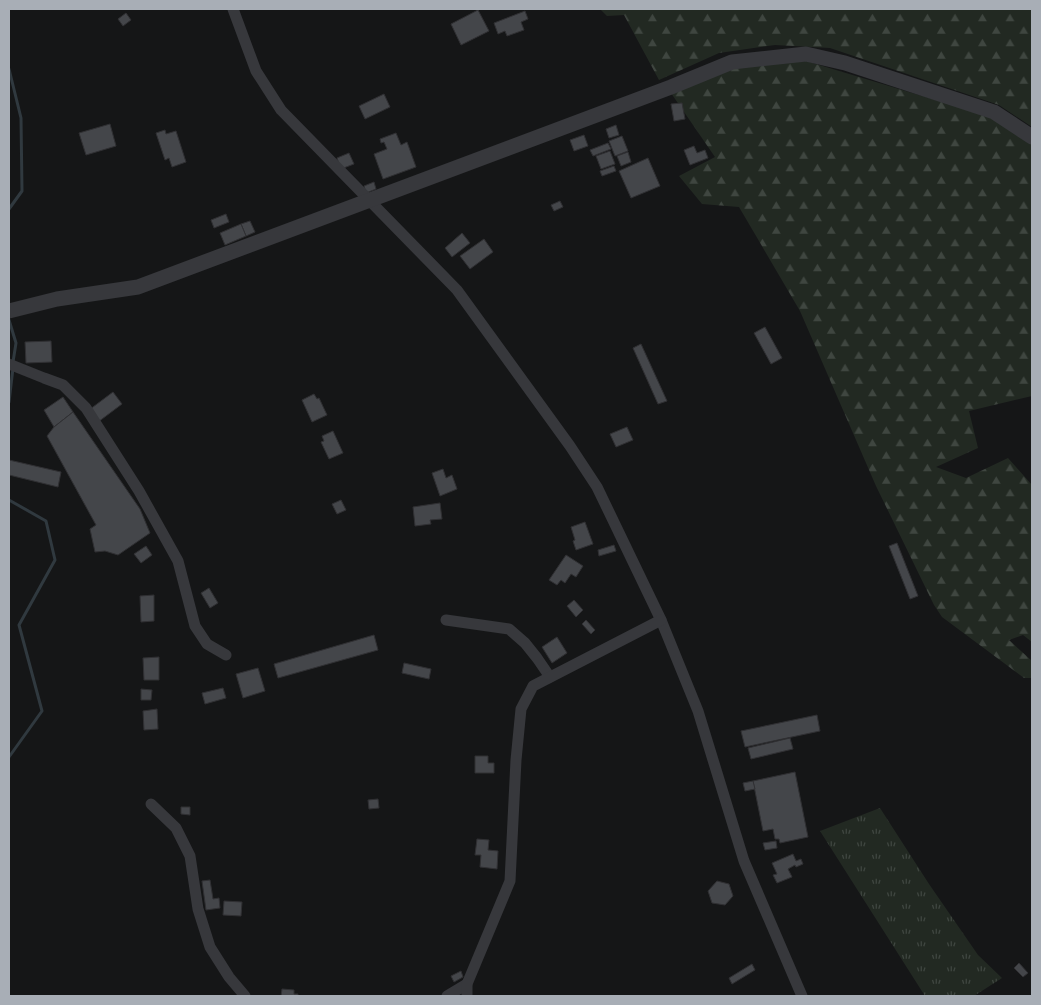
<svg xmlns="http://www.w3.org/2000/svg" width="1041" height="1005" font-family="Arial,sans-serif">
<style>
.grass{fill:url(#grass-tufts)}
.forest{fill:url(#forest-firs)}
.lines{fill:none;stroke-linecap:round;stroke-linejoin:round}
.stream{stroke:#30393f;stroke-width:3}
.building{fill:#44464a;stroke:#303033}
.minor{stroke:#37383c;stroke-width:11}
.tertiary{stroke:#37383c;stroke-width:15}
</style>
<defs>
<pattern id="grass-tufts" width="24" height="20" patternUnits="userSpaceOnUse" patternTransform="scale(1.25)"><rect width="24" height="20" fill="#222922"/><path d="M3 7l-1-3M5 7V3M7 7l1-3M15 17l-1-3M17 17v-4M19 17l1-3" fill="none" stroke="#3f4640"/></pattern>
<pattern id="forest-firs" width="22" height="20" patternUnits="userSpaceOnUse" patternTransform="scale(1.25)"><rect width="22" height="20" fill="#222922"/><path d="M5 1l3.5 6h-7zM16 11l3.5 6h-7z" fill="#3f4640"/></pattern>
</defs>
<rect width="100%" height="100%" fill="#151617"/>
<path class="grass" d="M 880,808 L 929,884 L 978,955 L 1002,978 L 974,996 L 925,996 L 820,831 Z"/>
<g class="forest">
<path d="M 600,9 L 1032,9 L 1032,127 L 999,105 L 830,48 L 775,45 L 719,53 L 659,80 L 624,15 L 607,16 Z"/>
<path d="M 806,61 L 992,117 L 1032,144 L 1032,396 L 969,411 L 978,448 L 936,467 L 966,478 L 1008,458 L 1032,485 L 1032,642 L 1023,635 L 1009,640 L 1032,661 L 1032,678 L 1024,678 L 942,617 L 934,605 L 876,486 L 800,311 L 739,207 L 702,204 L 679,176 L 715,157 L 671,93 L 740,65 Z"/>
</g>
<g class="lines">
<g class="stream">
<path d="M 9,69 L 21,118 L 22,191 L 9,209"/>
<path d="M 9,320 L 16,343 L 13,362"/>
<path d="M 9,402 L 13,368"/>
<path d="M 9,500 L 46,521 L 55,560 L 19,625 L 42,711 L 9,757"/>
</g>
</g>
<g class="building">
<path d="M 478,10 L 489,31 L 461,45 L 451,24 Z"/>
<path d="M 525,11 L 528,19 L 521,22 L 524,30 L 507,36 L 505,31 L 498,34 L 494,23 Z"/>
<path d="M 126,13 L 131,20 L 123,26 L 118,19 Z"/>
<path d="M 384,94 L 390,107 L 365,119 L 359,106 Z"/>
<path d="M 682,103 L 685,119 L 674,121 L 671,104 Z"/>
<path d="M 110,124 L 116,146 L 86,155 L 79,133 Z"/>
<path d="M 616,125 L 619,135 L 609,138 L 606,129 Z"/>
<path d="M 165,130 L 166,134 L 176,131 L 186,162 L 172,167 L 169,158 L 165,160 L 156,133 Z"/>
<path d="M 396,133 L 401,145 L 407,142 L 416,167 L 383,179 L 374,154 L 387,149 L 384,142 L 381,143 L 380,139 Z"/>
<path d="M 584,135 L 588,146 L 574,151 L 570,140 Z"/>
<path d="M 622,136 L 628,151 L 615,156 L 609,141 Z"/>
<path d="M 608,143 L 611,149 L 593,156 L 590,150 Z"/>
<path d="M 694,146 L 697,153 L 705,150 L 708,158 L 690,165 L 684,150 Z"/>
<path d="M 610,151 L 615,164 L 601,169 L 596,156 Z"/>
<path d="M 628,152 L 631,162 L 621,166 L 617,156 Z"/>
<path d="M 349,153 L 354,164 L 341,169 L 337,158 Z"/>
<path d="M 648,158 L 660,186 L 631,198 L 619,171 Z"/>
<path d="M 614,166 L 616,171 L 602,176 L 600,171 Z"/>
<path d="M 374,182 L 376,189 L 366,193 L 364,186 Z"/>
<path d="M 560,201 L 563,207 L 554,211 L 551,205 Z"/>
<path d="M 226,214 L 229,222 L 214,228 L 211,220 Z"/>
<path d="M 250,221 L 255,232 L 246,236 L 241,224 Z"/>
<path d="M 241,224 L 246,236 L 225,245 L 220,233 Z"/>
<path d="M 462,233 L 470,243 L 452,257 L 445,248 Z"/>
<path d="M 484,239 L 493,252 L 470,269 L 460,256 Z"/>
<path d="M 765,327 L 782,358 L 771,364 L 754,333 Z"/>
<path d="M 51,341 L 52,362 L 26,363 L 25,342 Z"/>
<path d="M 641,344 L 667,401 L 658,404 L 633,348 Z"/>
<path d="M 113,392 L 122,404 L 98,422 L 89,410 Z"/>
<path d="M 314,394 L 317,399 L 319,398 L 327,415 L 312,422 L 302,400 Z"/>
<path d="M 63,397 L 73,412 L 54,427 L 44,410 Z"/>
<path d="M 73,412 L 140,509 L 150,533 L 118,555 L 105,551 L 95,552 L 90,529 L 96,525 L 47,436 L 54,427 Z"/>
<path d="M 627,427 L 633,440 L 616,447 L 610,434 Z"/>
<path d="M 333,431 L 343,453 L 329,459 L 321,442 L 324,441 L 322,436 Z"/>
<path d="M 9,460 L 61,472 L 58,487 L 9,475 Z"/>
<path d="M 443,469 L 446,478 L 452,475 L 457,489 L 440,496 L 432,473 Z"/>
<path d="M 341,500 L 346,510 L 337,514 L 332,504 Z"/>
<path d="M 440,503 L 442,519 L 430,520 L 431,524 L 415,526 L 413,507 Z"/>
<path d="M 585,522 L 593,544 L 576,550 L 573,541 L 575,540 L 571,527 Z"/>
<path d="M 897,543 L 918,596 L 910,599 L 889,546 Z"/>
<path d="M 614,545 L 616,551 L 599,556 L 598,550 Z"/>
<path d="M 146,546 L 152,555 L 141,563 L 134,554 Z"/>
<path d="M 566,555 L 583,566 L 576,577 L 571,574 L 565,583 L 561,580 L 557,585 L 549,580 Z"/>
<path d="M 209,588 L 218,603 L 210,608 L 201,593 Z"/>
<path d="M 154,595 L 154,621 L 141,622 L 140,596 Z"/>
<path d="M 574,600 L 583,610 L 576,617 L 567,606 Z"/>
<path d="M 586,620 L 595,630 L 591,634 L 582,624 Z"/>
<path d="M 374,635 L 378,650 L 278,678 L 274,664 Z"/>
<path d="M 557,637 L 567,653 L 552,663 L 542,647 Z"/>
<path d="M 159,657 L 159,680 L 144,680 L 143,658 Z"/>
<path d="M 404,663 L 431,669 L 429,679 L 402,673 Z"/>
<path d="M 258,668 L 265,691 L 243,698 L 236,674 Z"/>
<path d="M 223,688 L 226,698 L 205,704 L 202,693 Z"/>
<path d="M 141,689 L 152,690 L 151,700 L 141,700 Z"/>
<path d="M 157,709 L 158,729 L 144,730 L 143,711 Z"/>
<path d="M 817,715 L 820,731 L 745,747 L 741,731 Z"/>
<path d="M 790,738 L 793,749 L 751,759 L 748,748 Z"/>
<path d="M 475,756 L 488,756 L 488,763 L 494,763 L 494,773 L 475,773 Z"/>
<path d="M 795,772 L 808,837 L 780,843 L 779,839 L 775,839 L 773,829 L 763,831 L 753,781 Z"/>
<path d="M 753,781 L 755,789 L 745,791 L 743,783 Z"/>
<path d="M 378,799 L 379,808 L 369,809 L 368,800 Z"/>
<path d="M 181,807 L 190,807 L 190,815 L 181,814 Z"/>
<path d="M 477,839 L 489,840 L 488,850 L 498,851 L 497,869 L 480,867 L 481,855 L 475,855 Z"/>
<path d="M 776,841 L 777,848 L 765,850 L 763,843 Z"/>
<path d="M 793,854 L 796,861 L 801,859 L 803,864 L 796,867 L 795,865 L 788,869 L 792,877 L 777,883 L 773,875 L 777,874 L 772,863 Z"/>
<path d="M 210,880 L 213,899 L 219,898 L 220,908 L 206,910 L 202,881 Z"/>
<path d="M 717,881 L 729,884 L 733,896 L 725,905 L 712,903 L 708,891 Z"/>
<path d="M 224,901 L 242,902 L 241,916 L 223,915 Z"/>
<path d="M 1019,963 L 1028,973 L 1023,977 L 1014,968 Z"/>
<path d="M 752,964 L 755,970 L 732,984 L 729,978 Z"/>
<path d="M 461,971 L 463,977 L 454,982 L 451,976 Z"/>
<path d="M 282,989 L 294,990 L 294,994 L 298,994 L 298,996 L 281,996 Z"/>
</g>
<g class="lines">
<g class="minor">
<path d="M 233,9 L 256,71 L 281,110 L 457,290 L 570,446 L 597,487 L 661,620 L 698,711 L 744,861 L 802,996"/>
<path d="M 9,364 L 44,378 L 63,385 L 86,408 L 139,491 L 178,561 L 195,626 L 207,644 L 226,655"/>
<path d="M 446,620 L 509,629 L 525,643 L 537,658 L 550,677"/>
<path d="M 151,804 L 176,828 L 190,856 L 198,909 L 210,947 L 229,977 L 245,996"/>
<path d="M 447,996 L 467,984"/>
<path d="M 467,996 L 467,984 L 510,881 L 516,760 L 521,709 L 533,686 L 661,620"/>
</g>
<path class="tertiary" d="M 9,311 L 57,299 L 138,287 L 671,87 L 732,62 L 806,54 L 845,63 L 994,112 L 1032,137"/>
</g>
<rect width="1041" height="1005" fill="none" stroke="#a8aeb6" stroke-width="20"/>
</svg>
